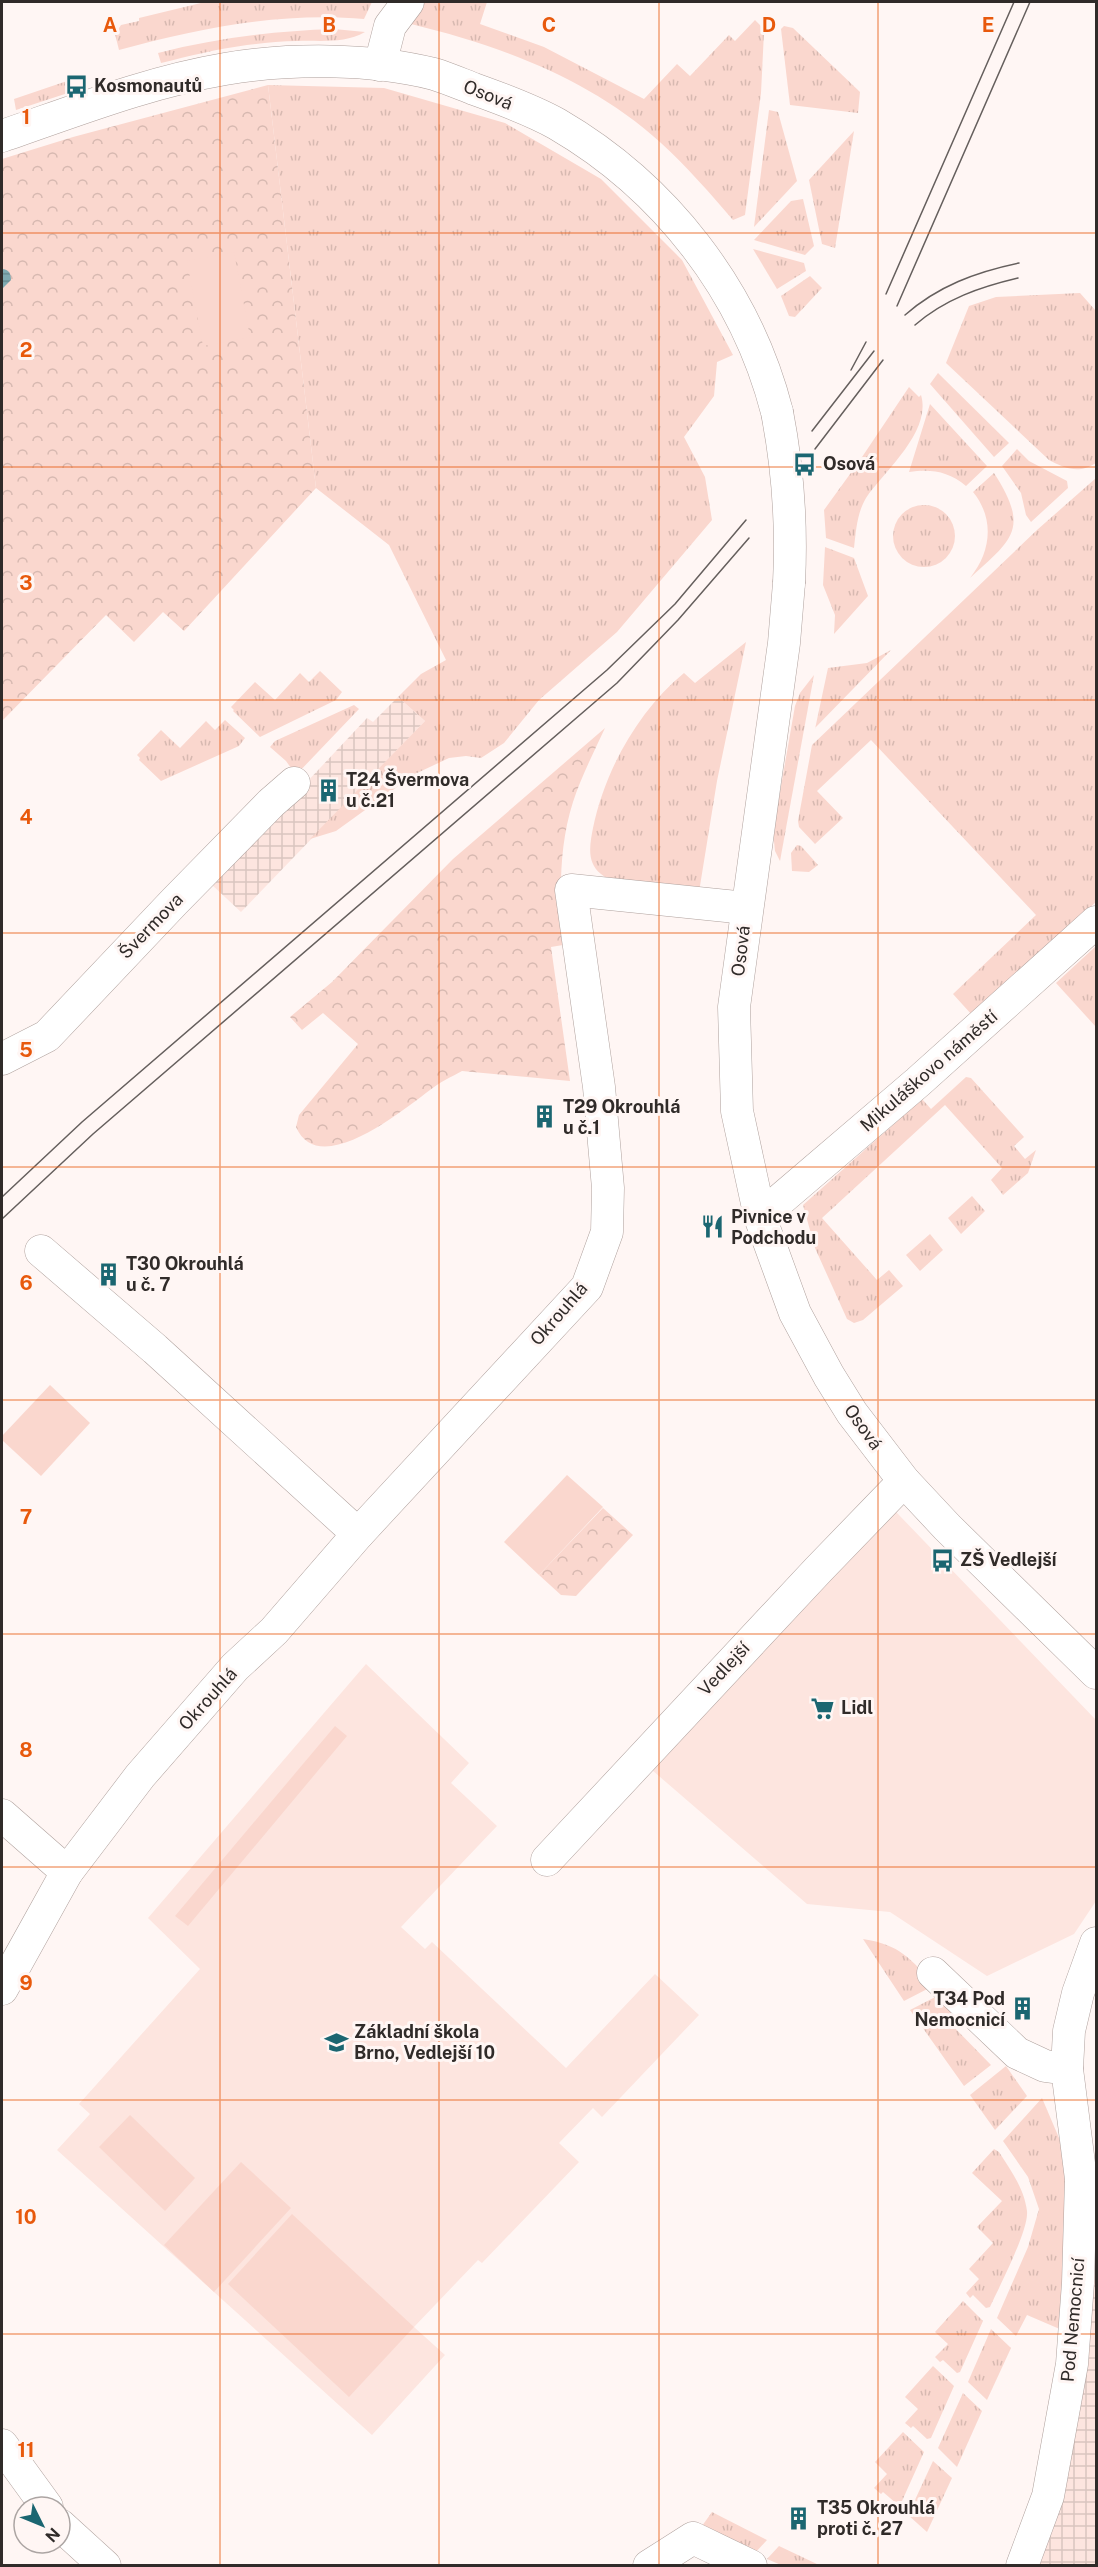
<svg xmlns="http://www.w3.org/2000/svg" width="1098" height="2567" font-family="'Public Sans',sans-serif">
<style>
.built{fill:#fde5df}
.industrial{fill:url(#industrial-grid)}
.grass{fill:url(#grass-tufts)}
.forest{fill:url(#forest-crowns)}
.garden{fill:#fad7ce}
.water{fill:url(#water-rules)}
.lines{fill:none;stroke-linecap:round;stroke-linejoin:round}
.minor-casing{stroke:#afa19d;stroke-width:33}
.minor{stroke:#fff;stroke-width:32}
.tram{stroke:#655f5d;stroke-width:1.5}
.minor-bridge-casing{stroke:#afa19d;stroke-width:33;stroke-linecap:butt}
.minor-bridge{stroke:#fff;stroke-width:32}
.grid{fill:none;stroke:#e8590c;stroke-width:1.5;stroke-opacity:0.55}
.labels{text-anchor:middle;stroke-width:6;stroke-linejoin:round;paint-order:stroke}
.poi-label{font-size:18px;font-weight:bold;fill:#302b29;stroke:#fff6f4;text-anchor:start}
.street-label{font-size:18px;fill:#302b29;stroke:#fff6f4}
.grid-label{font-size:20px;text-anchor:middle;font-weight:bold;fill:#e8590c;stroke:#fff6f4;stroke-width:6;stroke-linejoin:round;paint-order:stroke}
</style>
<defs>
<pattern id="industrial-grid" width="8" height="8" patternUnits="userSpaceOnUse" patternTransform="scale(1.5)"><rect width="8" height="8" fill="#fde5df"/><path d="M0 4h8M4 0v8" fill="none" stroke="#d9c5bf"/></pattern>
<pattern id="grass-tufts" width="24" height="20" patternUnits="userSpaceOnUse" patternTransform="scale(1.5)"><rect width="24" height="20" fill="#fad7ce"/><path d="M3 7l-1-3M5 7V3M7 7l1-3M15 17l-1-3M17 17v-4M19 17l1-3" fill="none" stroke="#d7b9b1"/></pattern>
<pattern id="forest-crowns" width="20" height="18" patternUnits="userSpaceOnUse" patternTransform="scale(1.5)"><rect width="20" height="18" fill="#fad7ce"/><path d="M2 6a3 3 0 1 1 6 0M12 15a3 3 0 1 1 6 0" fill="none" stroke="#d7b9b1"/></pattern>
<pattern id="water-rules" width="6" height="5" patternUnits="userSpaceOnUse" patternTransform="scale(1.5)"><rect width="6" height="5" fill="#7faab1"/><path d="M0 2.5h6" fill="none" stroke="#688b90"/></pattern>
</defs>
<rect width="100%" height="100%" fill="#fff6f4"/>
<g class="built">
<path d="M 874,1489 L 1096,1720 L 1096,1901 L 1074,1934 L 987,1976 L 890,1912 L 807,1904 L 630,1751 Z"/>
<path d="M 366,1664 L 469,1763 L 451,1783 L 497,1826 L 401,1927 L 425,1949 L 432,1942 L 566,2068 L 655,1974 L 699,2015 L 602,2117 L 593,2108 L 559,2143 L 579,2162 L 482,2263 L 478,2260 L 414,2327 L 445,2355 L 372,2435 L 57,2150 L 90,2114 L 79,2104 L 200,1969 L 148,1918 Z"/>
</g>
<g class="industrial">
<path d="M 398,697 L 425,721 L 241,912 L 211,884 L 367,718 L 373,722 Z"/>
<path d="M 1096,2268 L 1096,2565 L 1033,2566 L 1062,2479 Z"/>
</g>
<g class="grass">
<path d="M 205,2 L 372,2 L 364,19 C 280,12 200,28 119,50 L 115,34 L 121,25 L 139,21 L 139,18 Z"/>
<path d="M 422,2 L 487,2 L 480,24 L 544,47 L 644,99 L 677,64 L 690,76 L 729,35 L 735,41 L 755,20 L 762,27 L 764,32 L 761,93 L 745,215 L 733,220 C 710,193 687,167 661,143 C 591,79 501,46 411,24 Z"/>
<path d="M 784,26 L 793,28 L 860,92 L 858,113 L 790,105 L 781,29 Z"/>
<path d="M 334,29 L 365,32 C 344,44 321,40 297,41 C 281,41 263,43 247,45 C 217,49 189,56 161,63 L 158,53 C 217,38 274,31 334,29 Z"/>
<path d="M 67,81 L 71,92 L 16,110 L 14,99 Z"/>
<path d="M 268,85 L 384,88 L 505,123 L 601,179 L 682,260 L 733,355 L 717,362 L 714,396 L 684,437 L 705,477 L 712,520 L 617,632 L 539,700 L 504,743 L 481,758 L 466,756 L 449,758 L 415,774 L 336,831 L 310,839 L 425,721 L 398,697 L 421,674 L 446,660 L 389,545 L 316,488 Z"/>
<path d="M 769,110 L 778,112 L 797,181 L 754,227 Z"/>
<path d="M 854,131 L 835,248 L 822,244 L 809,180 Z"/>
<path d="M 803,199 L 814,246 L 805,255 L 754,240 L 791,201 Z"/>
<path d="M 753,249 L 804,263 L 806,271 L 777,289 Z"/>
<path d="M 810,276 L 822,288 L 795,317 L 789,316 L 781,296 Z"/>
<path d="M 1080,293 L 1096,311 L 1096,463 C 1079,474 1066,469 1049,460 L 946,363 L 969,306 L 996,297 Z"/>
<path d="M 938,373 L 1009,443 L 994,457 L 930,384 Z"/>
<path d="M 909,387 L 919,397 L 921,395 C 932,432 884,471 866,498 C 857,513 856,531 854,548 L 826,538 L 824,510 L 858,463 Z"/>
<path d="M 930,404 L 987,466 L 966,486 C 948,471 931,469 909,472 Z"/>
<path d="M 1017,449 L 1029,461 L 1067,481 L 1068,488 L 1031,522 L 1026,515 L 1021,493 L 1002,466 Z"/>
<path d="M 994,473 C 1030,529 1013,539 970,578 C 991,552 995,519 973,492 Z"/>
<path d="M 1096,478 L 1096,902 L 972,1015 L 953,994 L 1036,915 L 871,740 L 817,791 L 843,818 L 815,844 L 799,827 L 798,821 L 812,745 L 1037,530 Z"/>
<circle cx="924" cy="536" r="31"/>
<path d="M 825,547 L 854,558 L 868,596 L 834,634 L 835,615 L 823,585 Z"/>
<path d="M 746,642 L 717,781 L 699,892 C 676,889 616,888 601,874 C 586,862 590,844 593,828 C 605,770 638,711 684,673 L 695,683 Z"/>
<path d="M 891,650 L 815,728 L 815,729 L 828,668 L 867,663 Z"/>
<path d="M 320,671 L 342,692 L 336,700 L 260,737 L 233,711 L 234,710 L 231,707 L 255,682 L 275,700 L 300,673 L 309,682 Z"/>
<path d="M 814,675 L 780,861 L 775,851 L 773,832 L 795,706 L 800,693 Z"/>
<path d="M 354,705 L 359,709 L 296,775 L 286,761 L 270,747 L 275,741 Z"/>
<path d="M 225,720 L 245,738 L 239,746 L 161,781 L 139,760 L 140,758 L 137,755 L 161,730 L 180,748 L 206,721 L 215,730 Z"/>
<path d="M 797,845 L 801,846 L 818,865 L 809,872 L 792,871 L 791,853 Z"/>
<path d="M 1096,946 L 1096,1027 L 1056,983 Z"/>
<path d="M 966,1077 L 971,1078 L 1024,1137 L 1014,1146 L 1025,1159 L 1036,1150 L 1028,1173 L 1003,1195 L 991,1180 L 1002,1168 L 945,1105 L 822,1218 L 877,1280 L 889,1270 L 903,1286 L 863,1320 L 854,1323 L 847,1319 L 815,1248 L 803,1205 L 922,1099 L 931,1109 Z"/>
<path d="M 972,1196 L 985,1211 L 961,1234 L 948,1218 Z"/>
<path d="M 930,1234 L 943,1250 L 920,1271 L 906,1255 Z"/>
<path d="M 863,1939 C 901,1945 909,1958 935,1985 L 904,2001 Z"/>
<path d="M 943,1993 L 959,2008 L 947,2020 L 991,2065 L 964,2086 L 910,2010 Z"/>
<path d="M 1006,2066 L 1027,2096 L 995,2130 L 970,2095 Z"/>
<path d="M 1042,2098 L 1062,2145 L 1068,2175 L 1062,2330 L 1027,2315 L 1016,2336 L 997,2318 L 1028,2247 L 1039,2209 L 1028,2177 L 1003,2141 Z"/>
<path d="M 994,2149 L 999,2152 C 1011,2171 1024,2188 1027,2211 C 1029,2230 999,2287 990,2307 L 986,2308 L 973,2295 L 970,2298 L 966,2293 L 979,2279 L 969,2269 L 993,2243 L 977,2227 L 1002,2201 L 972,2173 Z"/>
<path d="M 963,2301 L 983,2321 L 960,2372 L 957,2373 L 943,2360 L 940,2362 L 935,2357 L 948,2344 L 935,2332 Z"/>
<path d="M 991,2329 L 1011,2348 L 987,2400 L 968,2382 Z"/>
<path d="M 933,2366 L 954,2386 L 931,2438 L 927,2439 L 913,2426 L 911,2428 L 905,2423 L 918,2409 L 905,2397 Z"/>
<path d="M 963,2393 L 982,2411 L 957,2467 L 938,2448 Z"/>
<path d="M 903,2432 L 924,2452 L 902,2501 L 897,2504 L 883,2492 L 881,2494 L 874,2488 L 887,2474 L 875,2462 Z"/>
<path d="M 933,2461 L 952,2478 L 927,2532 L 908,2515 Z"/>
<path d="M 712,2512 L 767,2540 L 755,2553 L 702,2526 Z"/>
<path d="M 779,2546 L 819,2565 L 781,2565 L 767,2559 Z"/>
</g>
<g class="forest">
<path d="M 268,85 L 316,488 L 184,631 L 163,612 L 134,642 L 106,615 L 2,721 L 2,159 L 73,137 Z"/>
<path d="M 605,728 C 594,752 581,777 573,802 C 558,849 560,897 563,945 L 551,947 L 570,1081 L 462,1071 C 451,1077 440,1082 430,1090 C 403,1110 319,1180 296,1127 L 299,1115 L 358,1044 L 323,1013 L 302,1030 L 290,1017 L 332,982 L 453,859 Z"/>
<path d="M 603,1508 L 633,1535 L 576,1596 L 561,1595 L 539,1575 Z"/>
</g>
<g class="garden">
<path d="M 234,252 L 250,337 L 203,346 L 187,261 Z"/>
<path d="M 50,1385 L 90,1423 L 41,1476 L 2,1440 L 2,1436 Z"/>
<path d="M 567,1475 L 603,1507 L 539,1575 L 504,1542 Z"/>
<path d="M 335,1726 L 347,1736 L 188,1926 L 175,1916 Z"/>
<path d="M 130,2115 L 195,2178 L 165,2211 L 99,2147 Z"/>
<path d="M 241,2162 L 291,2208 L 214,2292 L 164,2245 Z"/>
<path d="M 292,2214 L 414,2327 L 349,2397 L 228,2284 Z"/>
</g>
<path class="water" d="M 2,269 C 9,269 11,274 11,280 L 2,289 Z"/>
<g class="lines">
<defs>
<g id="minor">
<path d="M 380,65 L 390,26 L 408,2"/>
<path d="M 2,136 C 75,111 148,82 225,69 C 289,58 370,58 434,74 C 447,78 461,84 474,89 C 502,99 532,110 557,124 C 665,187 746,291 777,412"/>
<path d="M 789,583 L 784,643 L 734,1007 L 737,1111 L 760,1217 L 795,1313 L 829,1376 L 852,1413 L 904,1481 L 947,1527 L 1096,1673"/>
<path d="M 2,1059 L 47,1036 L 174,902 L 271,803 L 294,783"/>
<path d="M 760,1217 L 918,1082 L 1096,922"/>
<path d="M 41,1251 L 155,1349 L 358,1534"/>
<path d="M 2,1815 L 67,1872"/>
<path d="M 547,1860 L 818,1570 L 904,1481"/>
<path d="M 933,1973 L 1017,2053 L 1045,2066 L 1067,2069"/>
<path d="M 2,1989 L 67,1872 L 140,1776 L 235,1667 L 274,1631 L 358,1534 L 587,1287 L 607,1232 L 608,1188 L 599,1087 L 571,890 L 746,908"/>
<path d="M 2,2445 L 47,2507"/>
<path d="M 60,2525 L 105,2566"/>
<path d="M 649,2566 L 693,2538 L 751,2566"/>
<path d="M 1022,2566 L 1048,2496 L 1072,2364 L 1078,2283 L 1081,2179 L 1067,2069 L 1069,2031 L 1078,1993 L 1096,1943"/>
</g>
</defs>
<use href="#minor" class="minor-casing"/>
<use href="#minor" class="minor"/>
<g class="tram">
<path d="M 886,294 L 1014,2"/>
<path d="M 897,306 L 1030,2"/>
<path d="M 905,315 C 938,286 976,272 1019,263"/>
<path d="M 915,325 C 945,299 980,287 1018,278"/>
<path d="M 851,370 L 866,342"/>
<path d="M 812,431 L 874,351"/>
<path d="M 815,449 L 883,360"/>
<path d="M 2,1197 L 82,1122 L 607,670 L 675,604 L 746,520"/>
<path d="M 2,1219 L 93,1134 L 617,683 L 678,620 L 749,538"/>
</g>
<defs>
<path id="minor-bridge" d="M 777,412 C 788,469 792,525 789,583"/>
</defs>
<use href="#minor-bridge" class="minor-bridge-casing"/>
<use href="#minor-bridge" class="minor-bridge"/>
</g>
<path class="grid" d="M 220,2 L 220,2566M 439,2 L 439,2566M 659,2 L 659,2566M 878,2 L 878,2566M 2,233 L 1096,233M 2,467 L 1096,467M 2,700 L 1096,700M 2,933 L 1096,933M 2,1167 L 1096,1167M 2,1400 L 1096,1400M 2,1634 L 1096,1634M 2,1867 L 1096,1867M 2,2100 L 1096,2100M 2,2334 L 1096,2334"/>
<defs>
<symbol id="bus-bare" viewBox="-9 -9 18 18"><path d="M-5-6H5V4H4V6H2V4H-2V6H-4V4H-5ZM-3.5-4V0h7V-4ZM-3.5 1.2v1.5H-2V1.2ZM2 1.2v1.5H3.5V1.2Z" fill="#1b6671" stroke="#fff6f4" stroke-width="2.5" paint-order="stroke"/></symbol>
<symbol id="building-bare" viewBox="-9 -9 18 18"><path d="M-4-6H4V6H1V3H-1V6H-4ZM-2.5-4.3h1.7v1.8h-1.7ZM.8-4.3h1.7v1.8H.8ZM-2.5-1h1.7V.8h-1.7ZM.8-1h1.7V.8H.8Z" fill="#1b6671" stroke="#fff6f4" stroke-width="2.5" paint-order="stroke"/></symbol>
<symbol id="restaurant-bare" viewBox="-9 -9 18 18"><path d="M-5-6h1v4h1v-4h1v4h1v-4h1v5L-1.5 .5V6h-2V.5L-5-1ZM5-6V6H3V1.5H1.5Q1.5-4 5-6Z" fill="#1b6671" stroke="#fff6f4" stroke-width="2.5" paint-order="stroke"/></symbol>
<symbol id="supermarket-bare" viewBox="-9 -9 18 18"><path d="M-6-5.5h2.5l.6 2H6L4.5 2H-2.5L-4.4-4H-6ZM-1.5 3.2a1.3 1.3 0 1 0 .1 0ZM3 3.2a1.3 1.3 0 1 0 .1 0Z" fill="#1b6671" stroke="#fff6f4" stroke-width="2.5" paint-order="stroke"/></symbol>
<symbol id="school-bare" viewBox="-9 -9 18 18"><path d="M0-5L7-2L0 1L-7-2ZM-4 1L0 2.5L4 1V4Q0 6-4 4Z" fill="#1b6671" stroke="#fff6f4" stroke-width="2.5" paint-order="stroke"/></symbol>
</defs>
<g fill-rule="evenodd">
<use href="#bus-bare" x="60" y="70" width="33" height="33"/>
<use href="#bus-bare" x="788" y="448" width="33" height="33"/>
<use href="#building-bare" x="312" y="774" width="33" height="33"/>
<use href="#building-bare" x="528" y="1100" width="33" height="33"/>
<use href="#restaurant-bare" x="696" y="1210" width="33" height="33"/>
<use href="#building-bare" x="92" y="1258" width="33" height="33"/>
<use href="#bus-bare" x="926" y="1544" width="33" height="33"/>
<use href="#supermarket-bare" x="806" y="1692" width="33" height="33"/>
<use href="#building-bare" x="1006" y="1992" width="33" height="33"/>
<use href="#school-bare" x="320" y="2026" width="33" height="33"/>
<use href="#building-bare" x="782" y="2502" width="33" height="33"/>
</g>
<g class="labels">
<g class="poi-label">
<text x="94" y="92">Kosmonautů</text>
<text x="823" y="470">Osová</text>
<text x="346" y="786">T24 Švermova<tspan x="346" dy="21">u č.21</tspan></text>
<text x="563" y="1113">T29 Okrouhlá<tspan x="563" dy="21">u č.1</tspan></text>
<text x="731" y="1223">Pivnice v<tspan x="731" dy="21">Podchodu</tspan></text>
<text x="126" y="1270">T30 Okrouhlá<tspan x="126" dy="21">u č. 7</tspan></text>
<text x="960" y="1566">ZŠ Vedlejší</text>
<text x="841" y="1714">Lidl</text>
<text x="1005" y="2005" text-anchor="end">T34 Pod<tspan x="1005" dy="21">Nemocnicí</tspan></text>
<text x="354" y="2038">Základní škola<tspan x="354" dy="21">Brno, Vedlejší 10</tspan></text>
<text x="817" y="2514">T35 Okrouhlá<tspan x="817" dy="21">proti č. 27</tspan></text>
</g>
<g class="street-label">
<text transform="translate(488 95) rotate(22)" y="6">Osová</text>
<text transform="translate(151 926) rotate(-46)" y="6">Švermova</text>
<text transform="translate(741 951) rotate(-83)" y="6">Osová</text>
<text transform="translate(929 1071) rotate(-41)" y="6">Mikuláškovo náměstí</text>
<text transform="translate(559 1314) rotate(-49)" y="6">Okrouhlá</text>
<text transform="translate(863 1427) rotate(54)" y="6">Osová</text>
<text transform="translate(724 1669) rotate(-47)" y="6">Vedlejší</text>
<text transform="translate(208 1699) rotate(-48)" y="6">Okrouhlá</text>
<text transform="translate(1073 2320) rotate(-85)" y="6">Pod Nemocnicí</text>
</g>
</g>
<g class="grid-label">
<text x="110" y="32">A</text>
<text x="329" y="32">B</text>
<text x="549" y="32">C</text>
<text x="769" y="32">D</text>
<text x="988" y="32">E</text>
<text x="26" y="124">1</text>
<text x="26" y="357">2</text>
<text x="26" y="590">3</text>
<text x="26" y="824">4</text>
<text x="26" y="1057">5</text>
<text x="26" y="1290">6</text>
<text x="26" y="1524">7</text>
<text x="26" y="1757">8</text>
<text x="26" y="1990">9</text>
<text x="26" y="2224">10</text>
<text x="26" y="2457">11</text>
</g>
<rect width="1098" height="2567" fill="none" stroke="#302b29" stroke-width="6"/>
<g transform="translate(42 2525) rotate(133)"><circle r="28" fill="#fff6f4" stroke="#aca5a3" stroke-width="1.5"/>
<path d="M0-4.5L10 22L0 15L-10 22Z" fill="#1b6671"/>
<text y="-9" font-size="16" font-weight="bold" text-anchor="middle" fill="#302b29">N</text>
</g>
</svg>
